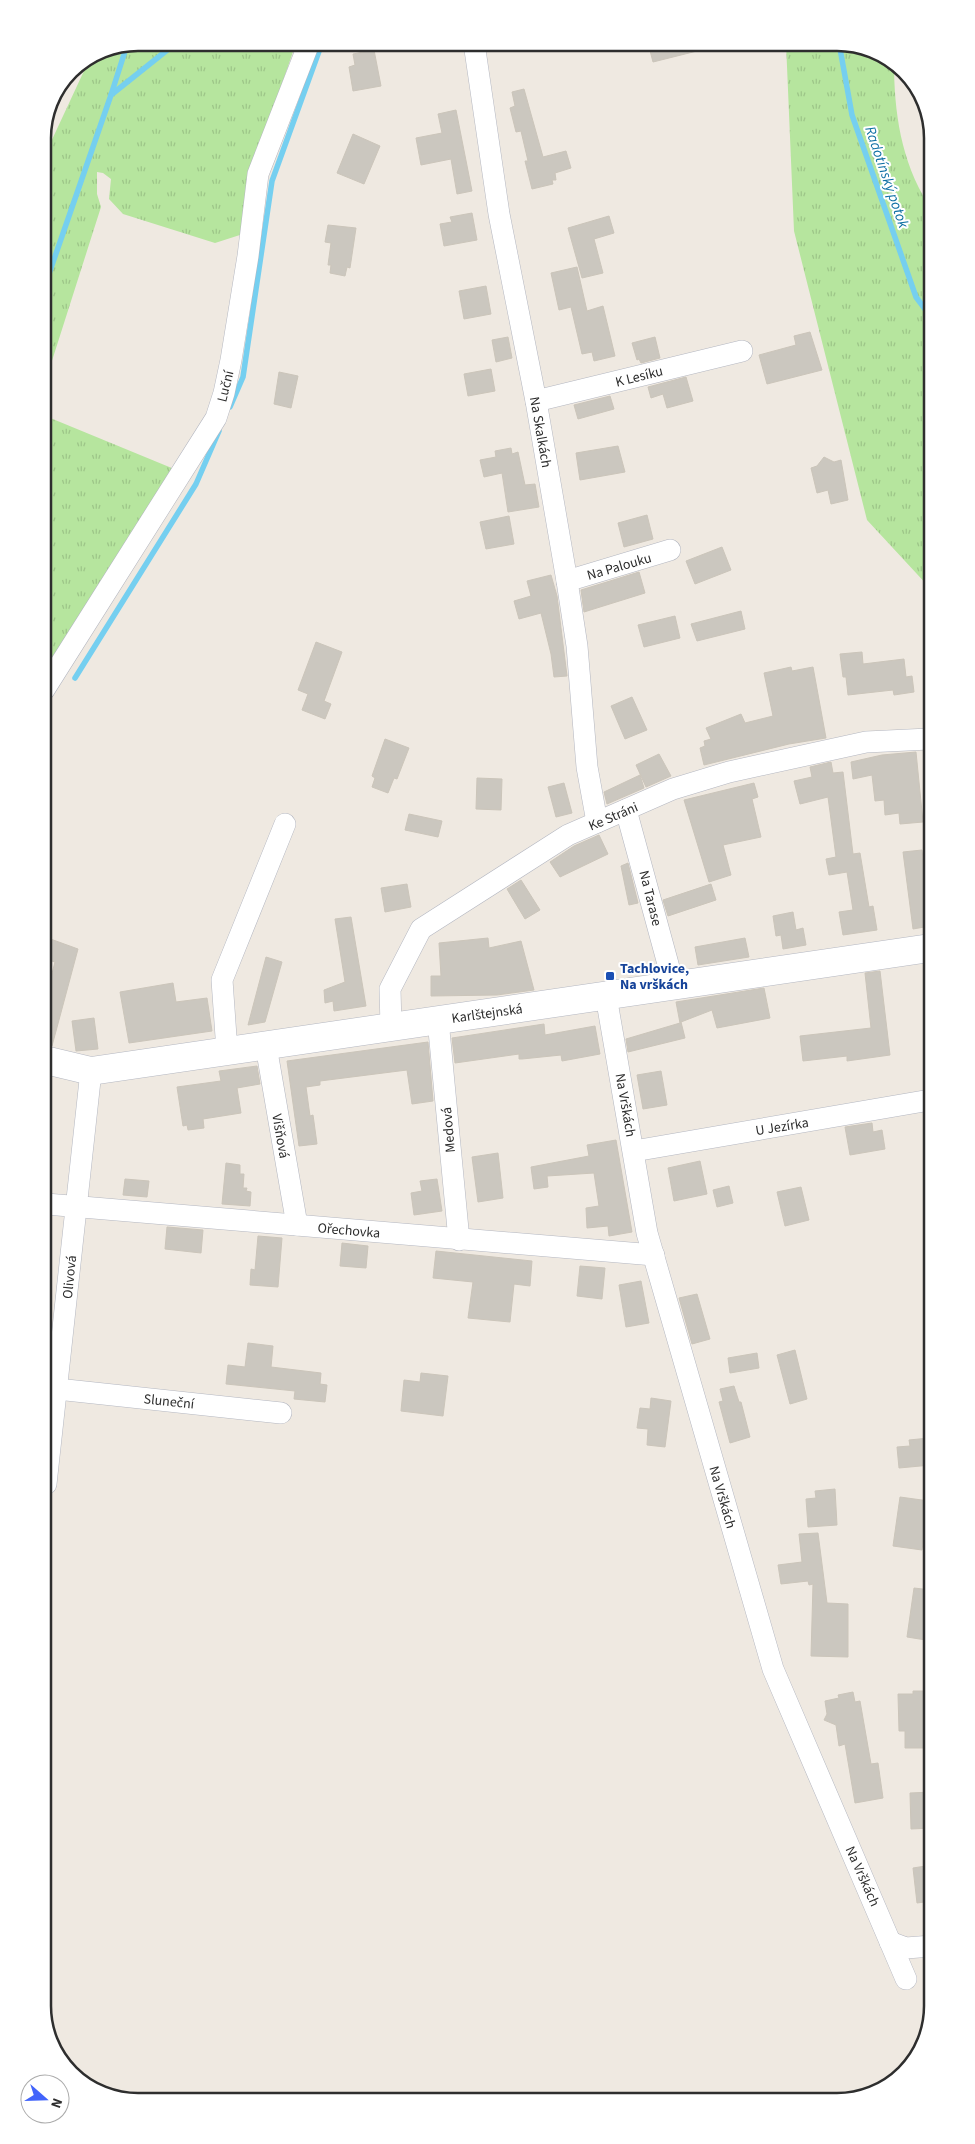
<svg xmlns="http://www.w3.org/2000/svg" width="975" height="2144" font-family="'Source Sans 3',sans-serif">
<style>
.grass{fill:url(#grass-tufts)}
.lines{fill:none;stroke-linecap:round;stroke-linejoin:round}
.stream{stroke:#75cff0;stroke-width:5.5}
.building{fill:#cbc7bf;stroke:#cbc5ba}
.minor-casing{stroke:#b4b7c1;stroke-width:22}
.secondary-casing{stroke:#b4b7c1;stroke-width:29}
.minor{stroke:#fff;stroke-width:21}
.secondary{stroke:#fff;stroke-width:28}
.transit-dot{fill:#1a4fb4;stroke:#fff;stroke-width:2}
.labels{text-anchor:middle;stroke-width:4;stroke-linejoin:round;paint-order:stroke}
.street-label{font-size:14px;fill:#2e2e2e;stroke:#fff}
.transit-label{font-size:14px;font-weight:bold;fill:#164399;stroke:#fff;text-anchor:start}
.water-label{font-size:15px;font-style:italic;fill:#0d6fa3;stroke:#fff}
.rim{fill:none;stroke:#2e2e2e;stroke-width:2.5}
</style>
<defs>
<pattern id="grass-tufts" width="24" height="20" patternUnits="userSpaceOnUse" patternTransform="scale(1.25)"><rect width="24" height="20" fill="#b6e59e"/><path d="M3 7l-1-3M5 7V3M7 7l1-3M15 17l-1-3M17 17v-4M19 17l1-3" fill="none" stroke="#9dc588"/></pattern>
</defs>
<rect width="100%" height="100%" fill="#efe9e1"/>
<g class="grass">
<path d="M 139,43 L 296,43 L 254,165 L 243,234 L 215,243 L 123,214 L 109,199 L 111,179 L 103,173 L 97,172 L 97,194 L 101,207 L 43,389 L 43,159 L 90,58 L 102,50 Z"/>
<path d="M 786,43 L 843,43 L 894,62 C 894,112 901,161 928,204 L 929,587 L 867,520 L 794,231 Z"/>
<path d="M 43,415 L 179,471 L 44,672 Z"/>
</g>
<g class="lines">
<g class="stream">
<path d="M 839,43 L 852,115 L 916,297 L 928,313"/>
<path d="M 111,95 L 127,45"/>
<path d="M 43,291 L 111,95 L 176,43"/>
<path d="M 230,407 L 243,377 L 272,181 L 322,43"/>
<path d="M 75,678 L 196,484 L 219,431"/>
</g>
</g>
<g class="building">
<path d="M 648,43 L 708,43 L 709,48 L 653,62 Z"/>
<path d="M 374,50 L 381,86 L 353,91 L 349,67 L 355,65 L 353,54 Z"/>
<path d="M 524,89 L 543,157 L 566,151 L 571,168 L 555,173 L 556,180 L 552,180 L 553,184 L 532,189 L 525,161 L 528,161 L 521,131 L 516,132 L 510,108 L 515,106 L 512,92 Z"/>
<path d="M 456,110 L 472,191 L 457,194 L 451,159 L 421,165 L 416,138 L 442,133 L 438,114 Z"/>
<path d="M 353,134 L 380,146 L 364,184 L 337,173 Z"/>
<path d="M 472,213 L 477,240 L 444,246 L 440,224 L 452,222 L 450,217 Z"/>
<path d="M 609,216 L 614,233 L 594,239 L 603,273 L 582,278 L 568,228 Z"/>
<path d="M 328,225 L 356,228 L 350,268 L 347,267 L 345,276 L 330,273 L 331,265 L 328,265 L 331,243 L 325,242 Z"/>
<path d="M 577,267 L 587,311 L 603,306 L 615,356 L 594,361 L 592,352 L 582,354 L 571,307 L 559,310 L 551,273 Z"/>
<path d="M 486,286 L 491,314 L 464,319 L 459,291 Z"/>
<path d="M 810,332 L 822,370 L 767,384 L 759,355 L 796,345 L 794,336 Z"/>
<path d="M 508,337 L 512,358 L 496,362 L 492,340 Z"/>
<path d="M 655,337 L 660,358 L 641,363 L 639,359 L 637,360 L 632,343 Z"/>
<path d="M 491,369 L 495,391 L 468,396 L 464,374 Z"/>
<path d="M 279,372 L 298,376 L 291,408 L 274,404 Z"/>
<path d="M 686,377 L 693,401 L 667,408 L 663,394 L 651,398 L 648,387 Z"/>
<path d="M 610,396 L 614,409 L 578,419 L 574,405 Z"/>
<path d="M 618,446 L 625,472 L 580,480 L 576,453 Z"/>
<path d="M 511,448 L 512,454 L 518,452 L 525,485 L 535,484 L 539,507 L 508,512 L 502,473 L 484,477 L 480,460 L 496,457 L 495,451 Z"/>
<path d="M 824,457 L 834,462 L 841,460 L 848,500 L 831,504 L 828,490 L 817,493 L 811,468 L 817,466 Z"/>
<path d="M 647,515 L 653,539 L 624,547 L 618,523 Z"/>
<path d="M 509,516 L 514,544 L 486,549 L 480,522 Z"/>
<path d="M 722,547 L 731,570 L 695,584 L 686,561 Z"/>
<path d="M 639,572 L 645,593 L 584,612 L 581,590 Z"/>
<path d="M 551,575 L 557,596 L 567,676 L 554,677 L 551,654 L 541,613 L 519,619 L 514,601 L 531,596 L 527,581 Z"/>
<path d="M 741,611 L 745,629 L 697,641 L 691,624 Z"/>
<path d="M 675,616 L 680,638 L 644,647 L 638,625 Z"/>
<path d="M 316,642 L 342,652 L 324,701 L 331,704 L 325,719 L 302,710 L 308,694 L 298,690 Z"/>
<path d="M 862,652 L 863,664 L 904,659 L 906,677 L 912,676 L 914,692 L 894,695 L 893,690 L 848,695 L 846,677 L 843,677 L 840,654 Z"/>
<path d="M 791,667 L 792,671 L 813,667 L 826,738 L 789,744 L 704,765 L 700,748 L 705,746 L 704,741 L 711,739 L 706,728 L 741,714 L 745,723 L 773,716 L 764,673 Z"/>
<path d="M 632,697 L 647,730 L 625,739 L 611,706 Z"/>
<path d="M 385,739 L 409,748 L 397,779 L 394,778 L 388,793 L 372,787 L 375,778 L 372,776 Z"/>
<path d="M 916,752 L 923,822 L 900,824 L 899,813 L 885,815 L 884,800 L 875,801 L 872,775 L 853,779 L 851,762 L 882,755 Z"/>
<path d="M 659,754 L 671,776 L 646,787 L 636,765 Z"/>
<path d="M 831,762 L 833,773 L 843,772 L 853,854 L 860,853 L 869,907 L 873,906 L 877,930 L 843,935 L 839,912 L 853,910 L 847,872 L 829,875 L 826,859 L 836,857 L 828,797 L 800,804 L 794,781 L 812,777 L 810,767 Z"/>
<path d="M 640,775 L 644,788 L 607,804 L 604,792 Z"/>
<path d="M 477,778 L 502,779 L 501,810 L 476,809 Z"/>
<path d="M 564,783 L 572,813 L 556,817 L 548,787 Z"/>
<path d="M 754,783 L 758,797 L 752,799 L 761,837 L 723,845 L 731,875 L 709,882 L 684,800 Z"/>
<path d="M 409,814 L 442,821 L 438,837 L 405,830 Z"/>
<path d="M 599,835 L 608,854 L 560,877 L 550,862 L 574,846 Z"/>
<path d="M 922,850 L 930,926 L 913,929 L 903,852 Z"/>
<path d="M 628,863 L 638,903 L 629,905 L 621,866 Z"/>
<path d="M 521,880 L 540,910 L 525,919 L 507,889 Z"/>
<path d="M 407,884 L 411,907 L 385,912 L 381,888 Z"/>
<path d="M 711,884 L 716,900 L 668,916 L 663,900 Z"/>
<path d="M 793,912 L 796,930 L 803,928 L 806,945 L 783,949 L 781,935 L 776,936 L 773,916 Z"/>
<path d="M 351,917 L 366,1006 L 334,1011 L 333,1001 L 325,1003 L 324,990 L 345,982 L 335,919 Z"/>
<path d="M 45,937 L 78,949 L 52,1046 L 45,1045 L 45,1000 L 55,962 L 45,959 Z"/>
<path d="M 488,938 L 489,948 L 521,941 L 534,990 L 497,995 L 431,996 L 431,976 L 441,976 L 439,943 Z"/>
<path d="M 745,938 L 749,957 L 698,965 L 695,947 Z"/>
<path d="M 266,957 L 282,962 L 265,1022 L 248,1025 Z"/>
<path d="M 880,971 L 890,1055 L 847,1061 L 847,1056 L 803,1061 L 800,1036 L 871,1028 L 865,973 Z"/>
<path d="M 173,983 L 176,1002 L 207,998 L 212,1031 L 129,1043 L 120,992 Z"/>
<path d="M 764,988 L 770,1018 L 717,1028 L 712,1010 L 681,1022 L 685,1038 L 628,1052 L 626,1039 L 680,1023 L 676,1002 Z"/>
<path d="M 94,1018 L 98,1049 L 76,1051 L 72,1021 Z"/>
<path d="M 544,1024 L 545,1035 L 595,1026 L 600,1054 L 562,1061 L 561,1055 L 522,1059 L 519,1059 L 519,1054 L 455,1063 L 452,1038 Z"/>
<path d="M 428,1042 L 433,1101 L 412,1104 L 407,1070 L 320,1081 L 320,1085 L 306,1087 L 310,1116 L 313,1115 L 317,1144 L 299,1146 L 287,1061 Z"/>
<path d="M 257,1066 L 260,1084 L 237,1088 L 241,1113 L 203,1119 L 204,1128 L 188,1130 L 187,1125 L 183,1126 L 177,1087 L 221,1081 L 219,1071 Z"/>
<path d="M 661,1071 L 667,1105 L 643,1109 L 637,1075 Z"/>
<path d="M 872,1123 L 873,1132 L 882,1130 L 885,1149 L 850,1155 L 845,1127 Z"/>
<path d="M 616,1140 L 632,1232 L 609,1236 L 608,1226 L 587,1228 L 586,1208 L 599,1206 L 594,1173 L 547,1176 L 548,1187 L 534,1189 L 531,1167 L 589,1156 L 587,1145 Z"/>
<path d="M 498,1153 L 503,1198 L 478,1202 L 472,1157 Z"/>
<path d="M 700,1161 L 707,1194 L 674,1201 L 668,1168 Z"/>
<path d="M 226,1163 L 240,1165 L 240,1174 L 244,1174 L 243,1188 L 247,1188 L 246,1191 L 251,1192 L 250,1206 L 222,1204 Z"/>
<path d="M 125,1179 L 149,1181 L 147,1197 L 123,1195 Z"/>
<path d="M 437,1179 L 442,1211 L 414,1215 L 411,1193 L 422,1191 L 420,1181 Z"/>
<path d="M 729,1186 L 733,1203 L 717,1207 L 713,1190 Z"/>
<path d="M 801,1187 L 809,1220 L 785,1226 L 777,1192 Z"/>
<path d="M 167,1227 L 203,1230 L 201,1253 L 165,1249 Z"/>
<path d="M 258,1236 L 282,1238 L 278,1287 L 250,1285 L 251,1269 L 255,1270 Z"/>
<path d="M 342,1243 L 368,1246 L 366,1268 L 340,1266 Z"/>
<path d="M 436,1251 L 532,1261 L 530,1286 L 514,1284 L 510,1322 L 468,1318 L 473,1282 L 433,1278 Z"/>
<path d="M 580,1266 L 605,1268 L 602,1299 L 577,1296 Z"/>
<path d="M 641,1281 L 649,1323 L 626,1327 L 619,1285 Z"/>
<path d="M 697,1294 L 710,1339 L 692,1344 L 679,1298 Z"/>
<path d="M 248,1343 L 273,1346 L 271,1367 L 321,1373 L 320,1384 L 327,1385 L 325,1402 L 294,1399 L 295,1391 L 226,1384 L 228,1365 L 245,1367 Z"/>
<path d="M 795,1350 L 807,1399 L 790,1404 L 777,1355 Z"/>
<path d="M 757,1353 L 759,1368 L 730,1373 L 728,1358 Z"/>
<path d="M 421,1373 L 448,1376 L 443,1416 L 401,1411 L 404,1380 L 420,1382 Z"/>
<path d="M 734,1386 L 739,1402 L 741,1402 L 750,1437 L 730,1443 L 719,1402 L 723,1401 L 720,1389 Z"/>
<path d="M 651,1398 L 671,1401 L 665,1447 L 647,1445 L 648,1429 L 637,1428 L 640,1408 L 650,1409 Z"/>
<path d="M 929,1438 L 931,1465 L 899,1468 L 897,1447 L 910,1446 L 909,1440 Z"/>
<path d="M 835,1489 L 837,1525 L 808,1527 L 806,1499 L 816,1498 L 815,1491 Z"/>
<path d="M 900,1497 L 929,1501 L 922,1550 L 893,1546 Z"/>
<path d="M 818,1533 L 827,1603 L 848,1604 L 848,1657 L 811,1656 L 813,1584 L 809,1585 L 808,1581 L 781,1584 L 778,1565 L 802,1562 L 799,1534 Z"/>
<path d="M 914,1588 L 931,1590 L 932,1641 L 907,1637 Z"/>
<path d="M 913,1691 L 927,1691 L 928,1701 L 932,1701 L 932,1748 L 905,1748 L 905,1731 L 899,1731 L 898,1694 L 913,1694 Z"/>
<path d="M 853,1692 L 855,1702 L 860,1701 L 871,1764 L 878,1763 L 883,1798 L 855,1803 L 845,1744 L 839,1746 L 836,1725 L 824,1720 L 827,1714 L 825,1701 L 839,1698 L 838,1695 Z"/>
<path d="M 932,1792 L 932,1828 L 911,1829 L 910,1793 Z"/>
<path d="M 932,1865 L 932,1901 L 917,1903 L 913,1868 Z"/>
</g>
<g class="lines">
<defs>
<g id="minor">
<path d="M 474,43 L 499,214 L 536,401 L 567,581 L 577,646 L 587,767 L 597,822"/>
<path d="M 536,401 L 742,351"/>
<path d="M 567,581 L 670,550"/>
<path d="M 44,690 L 216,418 L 224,393 L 231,360 L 248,256 L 258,174 L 309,43"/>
<path d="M 626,810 L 674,986"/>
<path d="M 606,996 L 647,1233 L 773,1669 L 906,1979"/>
<path d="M 438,1020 L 459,1240"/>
<path d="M 391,1026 L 390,989 L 421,929 L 568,835 L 673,789 L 729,772 L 866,742 L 929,739"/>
<path d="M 266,1046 L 297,1225"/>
<path d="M 227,1051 L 222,980 L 285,824"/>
<path d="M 634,1151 L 930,1100"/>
<path d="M 46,1204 L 654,1255"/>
<path d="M 57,1389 L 281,1413"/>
<path d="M 46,1484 L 91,1071"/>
<path d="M 890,1942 L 906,1948 L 932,1946"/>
</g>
<path id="secondary" d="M 45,1060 L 91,1071 L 930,948"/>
</defs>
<use href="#minor" class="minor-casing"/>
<use href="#secondary" class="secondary-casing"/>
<use href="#minor" class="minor"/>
<use href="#secondary" class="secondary"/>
</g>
<rect class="transit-dot" x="605" y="971" width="10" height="10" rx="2.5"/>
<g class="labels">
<g class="street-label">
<text transform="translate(639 376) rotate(-14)" y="5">K Lesíku</text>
<text transform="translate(225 386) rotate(-76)" y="5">Luční</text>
<text transform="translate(541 432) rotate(80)" y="5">Na Skalkách</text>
<text transform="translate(619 566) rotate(-16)" y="5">Na Palouku</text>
<text transform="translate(613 816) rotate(-23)" y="5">Ke Stráni</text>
<text transform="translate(651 898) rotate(76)" y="5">Na Tarase</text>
<text transform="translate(487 1013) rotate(-8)" y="5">Karlštejnská</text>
<text transform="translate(626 1105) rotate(80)" y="5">Na Vrškách</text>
<text transform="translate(782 1126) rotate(-9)" y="5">U Jezírka</text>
<text transform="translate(448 1130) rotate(-95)" y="5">Medová</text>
<text transform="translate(281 1136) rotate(80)" y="5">Višňová</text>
<text transform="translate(349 1230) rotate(5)" y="5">Ořechovka</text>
<text transform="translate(69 1277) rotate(-84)" y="5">Olivová</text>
<text transform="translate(169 1401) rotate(6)" y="5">Sluneční</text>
<text transform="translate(723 1497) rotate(74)" y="5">Na Vrškách</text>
<text transform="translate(863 1876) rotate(66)" y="5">Na Vrškách</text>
</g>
<g class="transit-label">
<text x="620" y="973">Tachlovice,<tspan x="620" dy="16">Na vrškách</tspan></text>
</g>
<g class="water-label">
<text transform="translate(887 177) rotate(71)" y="5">Radotínský potok</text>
</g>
</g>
<path d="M0 0H975V2144H0ZM138 51H837A87 87 0 0 1 924 138V2006A87 87 0 0 1 837 2093H138A87 87 0 0 1 51 2006V138A87 87 0 0 1 138 51Z" fill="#fff" fill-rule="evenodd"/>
<path class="rim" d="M138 51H837A87 87 0 0 1 924 138V2006A87 87 0 0 1 837 2093H138A87 87 0 0 1 51 2006V138A87 87 0 0 1 138 51Z"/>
<g transform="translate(45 2099) rotate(110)"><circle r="24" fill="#ffffff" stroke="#ababab"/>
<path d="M0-4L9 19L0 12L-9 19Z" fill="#4264fb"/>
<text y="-8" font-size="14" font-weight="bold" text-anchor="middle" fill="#2e2e2e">N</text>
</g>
</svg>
